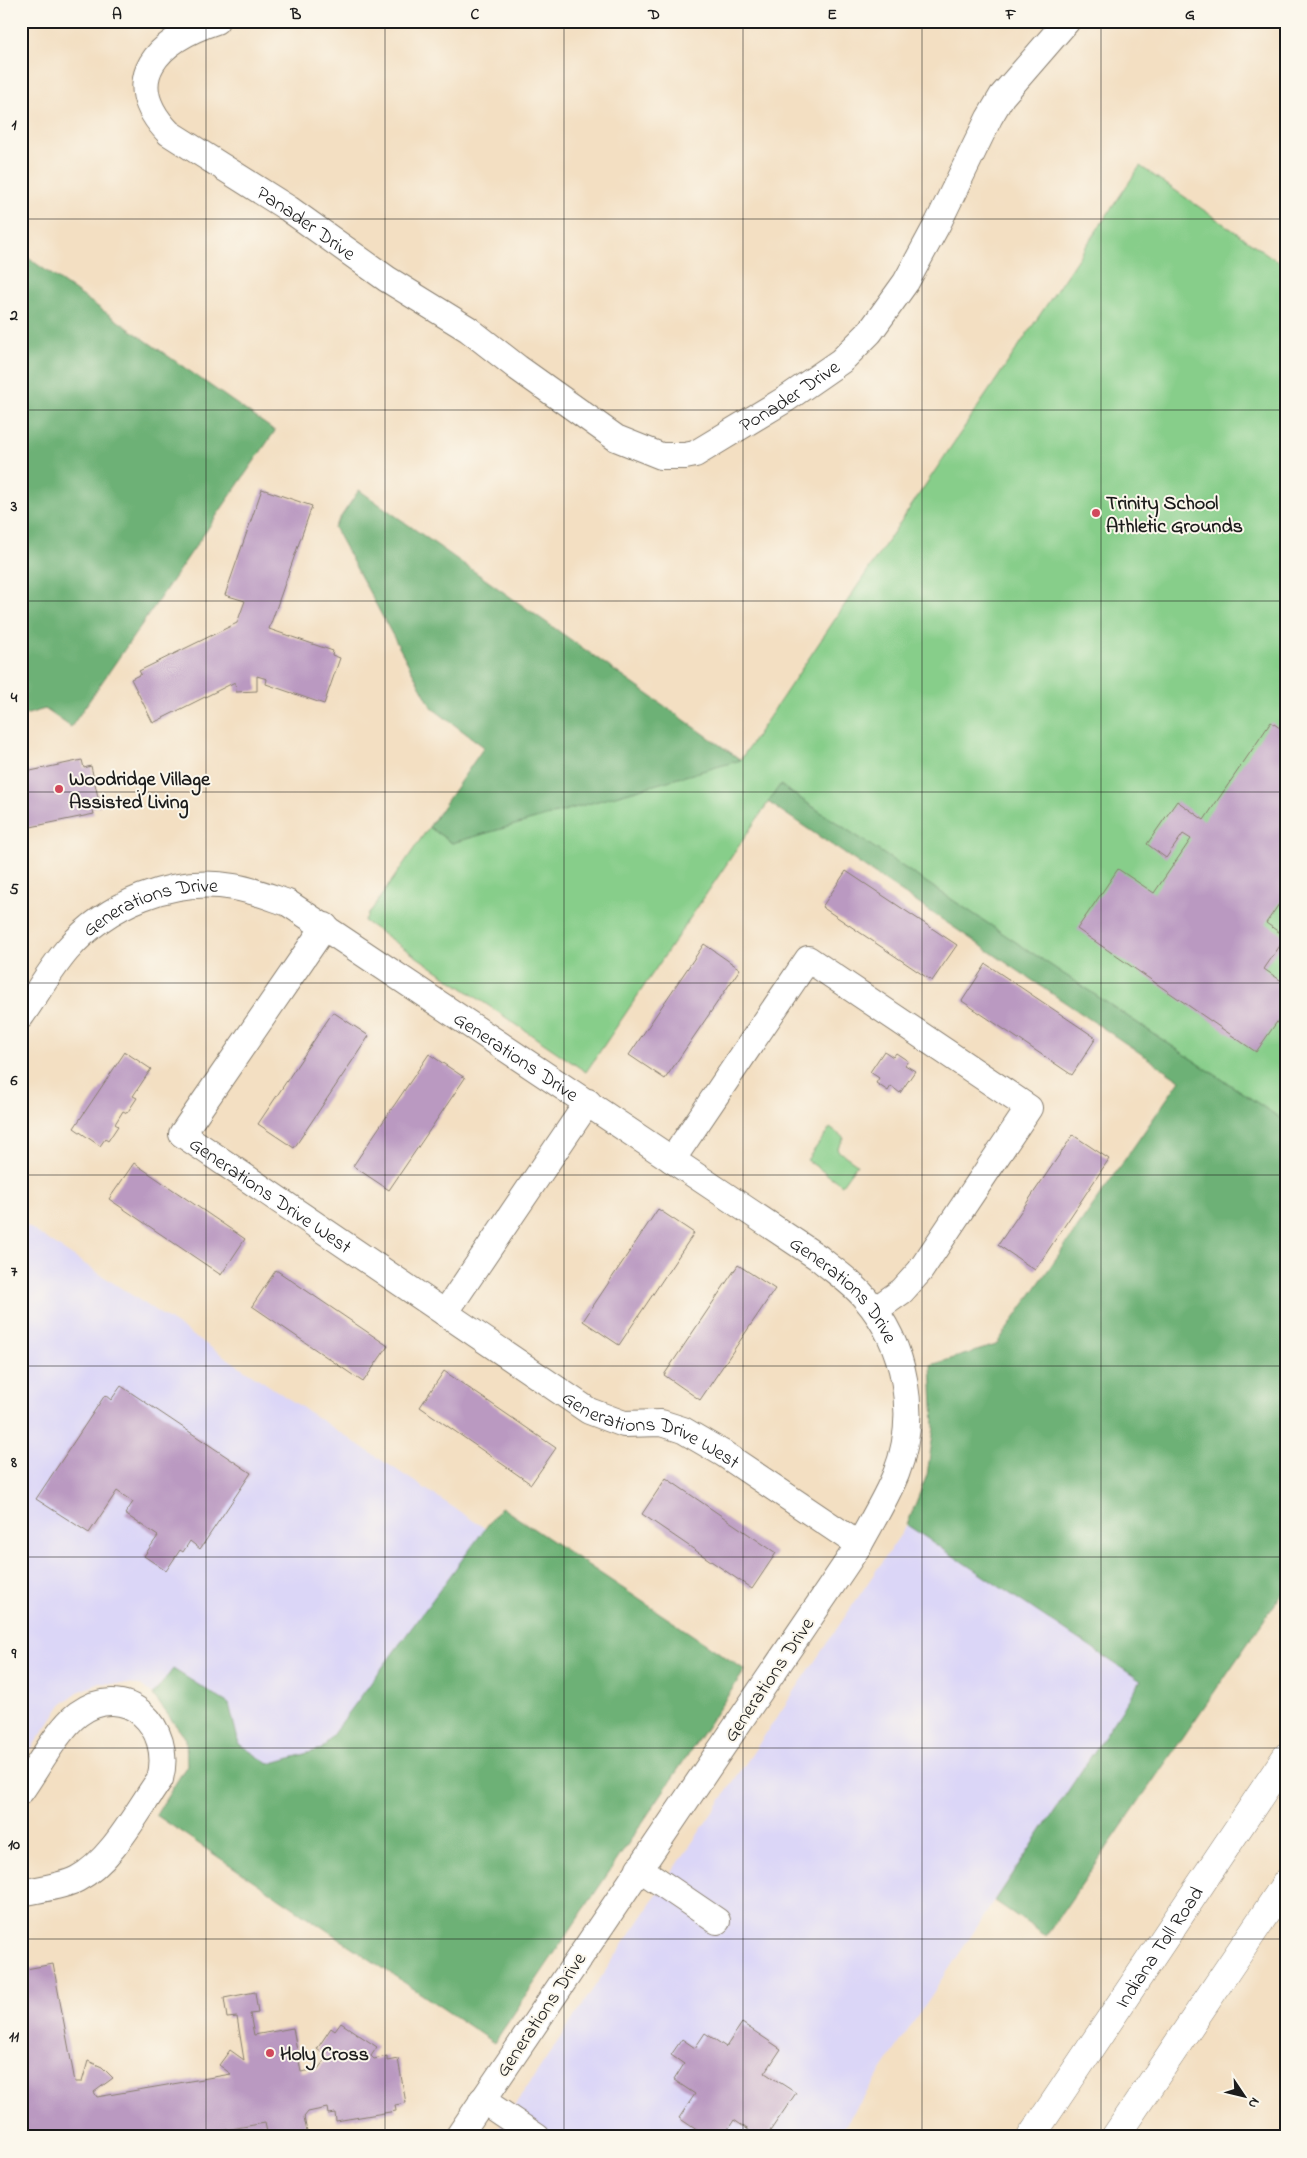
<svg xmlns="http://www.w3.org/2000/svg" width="1307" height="2158" font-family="'Indie Flower',sans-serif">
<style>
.built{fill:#dbd6f7}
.green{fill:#87ce8a;stroke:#527553}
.forest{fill:#6db176;stroke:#446649}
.building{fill:#ba99c1}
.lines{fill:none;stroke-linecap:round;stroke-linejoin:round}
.minor-casing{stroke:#887e6f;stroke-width:28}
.highway-casing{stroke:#887e6f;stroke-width:29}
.minor{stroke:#fff;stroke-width:26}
.highway{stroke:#fff;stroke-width:28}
.grid{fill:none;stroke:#1c1c1c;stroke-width:1;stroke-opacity:0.55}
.poi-dot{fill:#d1495b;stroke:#fbf7ec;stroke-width:2}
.labels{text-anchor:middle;stroke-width:4;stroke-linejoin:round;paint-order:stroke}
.street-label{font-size:20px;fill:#1c1c1c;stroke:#fbf7ec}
.poi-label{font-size:20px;font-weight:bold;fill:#1c1c1c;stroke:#fbf7ec;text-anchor:start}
.neatline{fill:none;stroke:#1c1c1c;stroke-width:2}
.grid-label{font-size:16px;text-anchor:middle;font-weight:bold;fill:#1c1c1c}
</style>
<rect width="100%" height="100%" fill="#fbf7ec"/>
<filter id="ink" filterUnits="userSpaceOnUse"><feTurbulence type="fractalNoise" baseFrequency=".02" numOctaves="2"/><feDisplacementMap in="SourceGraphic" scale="10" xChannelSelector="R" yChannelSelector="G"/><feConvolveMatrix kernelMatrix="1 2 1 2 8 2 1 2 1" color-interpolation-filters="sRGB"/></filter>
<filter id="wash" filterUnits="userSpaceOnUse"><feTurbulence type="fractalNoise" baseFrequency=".0096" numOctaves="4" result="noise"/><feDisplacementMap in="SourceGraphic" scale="20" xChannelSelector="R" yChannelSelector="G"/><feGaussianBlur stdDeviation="1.12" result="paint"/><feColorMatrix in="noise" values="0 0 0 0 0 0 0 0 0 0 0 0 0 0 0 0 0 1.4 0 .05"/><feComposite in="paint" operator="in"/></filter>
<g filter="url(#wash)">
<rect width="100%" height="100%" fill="#f3dfc2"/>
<g class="built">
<path d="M 21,1222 L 486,1529 L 322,1749 L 269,1764 L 239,1744 L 229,1704 L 173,1669 L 153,1695 L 141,1685 L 100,1683 L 78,1692 L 63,1703 L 26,1756 L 21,1753 Z"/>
<path d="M 907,1525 L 1141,1681 L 837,2137 L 493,2137 Z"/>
</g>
<g class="green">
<path d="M 1140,166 L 1286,267 L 1286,1122 L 780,785 L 586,1072 L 364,921 L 429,827 L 452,843 L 741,759 Z"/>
<path d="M 830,1128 L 844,1138 L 837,1150 L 857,1164 L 842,1185 L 807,1160 Z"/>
</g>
<g class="forest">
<path d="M 21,253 L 275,431 L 71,727 L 45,709 L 21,716 Z"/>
<path d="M 359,490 L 741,760 L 452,843 L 429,827 L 484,747 L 432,708 L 334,527 Z"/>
<path d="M 780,785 L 1286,1122 L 1286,1588 L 1046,1936 L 995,1901 L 1141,1681 L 907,1525 L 927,1475 L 934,1427 L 931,1365 L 996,1345 L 1180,1080 L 768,802 Z"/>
<path d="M 501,1507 L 745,1670 L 494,2043 L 156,1815 L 187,1765 L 186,1739 L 153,1695 L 173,1669 L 229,1704 L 239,1744 L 269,1764 L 322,1749 Z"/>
</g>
<g id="blocks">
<g class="building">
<path d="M 262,489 L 312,506 L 269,629 L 333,651 L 332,655 L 340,658 L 324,704 L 266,684 L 267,679 L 257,676 L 257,691 L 236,692 L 235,682 L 153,723 L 131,679 L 141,674 L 139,671 L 237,623 L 245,601 L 225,595 Z"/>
<path d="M 1271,722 L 1286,732 L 1286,894 L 1266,923 L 1286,937 L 1264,969 L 1286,984 L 1286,1009 L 1256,1052 L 1077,929 L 1118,869 L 1154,893 L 1191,839 L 1183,834 L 1166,858 L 1147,844 L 1177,801 L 1204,820 Z"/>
<path d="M 82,760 L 84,768 L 91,766 L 100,806 L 92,807 L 94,814 L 21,829 L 21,773 Z"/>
<path d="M 846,871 L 957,945 L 932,981 L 822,907 Z"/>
<path d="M 704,944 L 740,969 L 665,1079 L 629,1055 Z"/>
<path d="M 986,964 L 1096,1038 L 1072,1075 L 962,1001 Z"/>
<path d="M 333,1012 L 369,1036 L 294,1148 L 258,1124 Z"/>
<path d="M 884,1051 L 893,1057 L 896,1053 L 908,1061 L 905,1065 L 915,1071 L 900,1093 L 891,1086 L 888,1091 L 876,1083 L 879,1078 L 870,1072 Z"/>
<path d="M 125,1052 L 151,1069 L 133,1096 L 137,1098 L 127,1113 L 123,1111 L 115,1124 L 118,1126 L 108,1141 L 105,1139 L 100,1146 L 74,1128 Z"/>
<path d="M 429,1054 L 465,1078 L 389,1190 L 353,1166 Z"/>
<path d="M 1073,1135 L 1109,1159 L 1035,1270 L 998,1245 Z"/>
<path d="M 134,1163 L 245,1239 L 221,1275 L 109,1199 Z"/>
<path d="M 658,1209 L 694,1233 L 619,1345 L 583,1321 Z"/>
<path d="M 738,1265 L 775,1289 L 700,1400 L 664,1375 Z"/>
<path d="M 276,1270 L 388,1346 L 363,1382 L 252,1306 Z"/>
<path d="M 444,1371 L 556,1448 L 531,1484 L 420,1407 Z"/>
<path d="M 121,1386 L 251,1473 L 200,1549 L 190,1541 L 183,1552 L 180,1550 L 166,1571 L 144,1556 L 158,1536 L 125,1514 L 133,1502 L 117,1491 L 89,1533 L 36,1499 L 105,1395 L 111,1400 Z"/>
<path d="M 666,1478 L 776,1553 L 752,1589 L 642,1514 Z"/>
<path d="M 53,1964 L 75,2082 L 82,2082 L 88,2061 L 102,2067 L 113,2078 L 94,2092 L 97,2097 L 231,2074 L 219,2065 L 230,2050 L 244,2060 L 237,2017 L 227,2018 L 224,1998 L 255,1992 L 258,2013 L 250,2014 L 254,2035 L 293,2028 L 301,2072 L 318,2069 L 327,2057 L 317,2049 L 331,2028 L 335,2031 L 341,2023 L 377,2047 L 371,2056 L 374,2059 L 387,2056 L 387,2061 L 398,2059 L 406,2103 L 395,2105 L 396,2111 L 336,2121 L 335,2113 L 328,2114 L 327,2108 L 308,2112 L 304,2117 L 308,2137 L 268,2137 L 265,2123 L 186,2137 L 21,2137 L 21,2122 L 26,2121 L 21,2095 L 21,1970 Z"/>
<path d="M 742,2023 L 781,2049 L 765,2073 L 796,2093 L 766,2137 L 759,2137 L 734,2120 L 723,2137 L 707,2137 L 679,2118 L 695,2094 L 674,2080 L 684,2064 L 671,2055 L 682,2039 L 695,2048 L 705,2033 L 726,2047 Z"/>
</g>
</g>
</g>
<g filter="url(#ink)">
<use href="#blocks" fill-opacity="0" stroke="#887e6f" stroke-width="1"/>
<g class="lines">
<defs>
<g id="minor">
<path id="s1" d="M 216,21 C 159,40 117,79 169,133 L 289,209 L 387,279 L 468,329 L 518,368 L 616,438 L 661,456 L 685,456 L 695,454 L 786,399 L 841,361 L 870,332 L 906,282 L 938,223 L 989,118 L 1002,96 L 1067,21"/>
<path id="s2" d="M 325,926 L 182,1134 L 589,1411 L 624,1424 L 661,1423 L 683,1430 L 724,1454 L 859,1545"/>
<path id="s3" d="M 21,1016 C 36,995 50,970 67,950 C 107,904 172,876 234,887 C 253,890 270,897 288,903 L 819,1258 C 834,1271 853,1283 865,1298 C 906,1345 919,1416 896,1474 C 886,1498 872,1521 859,1545 L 458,2137"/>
<path d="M 672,1160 L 808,959 L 1029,1108 L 920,1271 L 902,1291 L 875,1310"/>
<path d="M 445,1313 L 588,1102"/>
<path d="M 21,1791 C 36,1770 58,1729 78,1714 C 126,1679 174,1727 160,1779 C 137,1811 112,1861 77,1879 C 61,1887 39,1889 21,1893"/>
<path d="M 639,1868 L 717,1921"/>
<path d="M 482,2100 L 537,2137"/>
</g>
<g id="highway">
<path id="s4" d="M 1031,2137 L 1286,1757"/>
<path d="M 1115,2137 L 1286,1883"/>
</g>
</defs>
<use href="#minor" class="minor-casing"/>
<use href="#highway" class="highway-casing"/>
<use href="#minor" class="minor"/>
<use href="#highway" class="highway"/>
</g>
</g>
<path class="grid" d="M 206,21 L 206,2137M 385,21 L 385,2137M 564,21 L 564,2137M 743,21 L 743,2137M 922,21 L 922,2137M 1101,21 L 1101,2137M 21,219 L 1286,219M 21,410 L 1286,410M 21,601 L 1286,601M 21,792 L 1286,792M 21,983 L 1286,983M 21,1175 L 1286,1175M 21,1366 L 1286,1366M 21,1557 L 1286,1557M 21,1748 L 1286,1748M 21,1939 L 1286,1939"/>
<g class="poi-dot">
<circle cx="1096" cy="513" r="5"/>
<circle cx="59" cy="789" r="5"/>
<circle cx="270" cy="2053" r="5"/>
</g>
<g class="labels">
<g class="street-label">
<text dy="7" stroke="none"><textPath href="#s1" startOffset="320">Panader Drive</textPath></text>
<text dy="7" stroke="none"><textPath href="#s1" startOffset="891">Ponader Drive</textPath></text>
<text dy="7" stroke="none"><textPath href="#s3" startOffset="178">Generations Drive</textPath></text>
<text dy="7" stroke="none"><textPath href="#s3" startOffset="598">Generations Drive</textPath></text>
<text dy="7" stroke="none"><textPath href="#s2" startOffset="360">Generations Drive West</textPath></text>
<text dy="7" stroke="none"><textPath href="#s3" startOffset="1002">Generations Drive</textPath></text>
<text dy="7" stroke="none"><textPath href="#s2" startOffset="811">Generations Drive West</textPath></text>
<text transform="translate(768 1679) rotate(-56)" y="7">Generations Drive</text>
<text dy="7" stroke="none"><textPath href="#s4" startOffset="229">Indiana Toll Road</textPath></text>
<text transform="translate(540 2014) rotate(-56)" y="7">Generations Drive</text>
</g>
<g class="poi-label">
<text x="1106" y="509">Trinity School<tspan x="1106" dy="23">Athletic Grounds</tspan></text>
<text x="69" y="785">Woodridge Village<tspan x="69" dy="23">Assisted Living</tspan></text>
<text x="280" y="2060">Holy Cross</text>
</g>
</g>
<rect width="1307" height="2158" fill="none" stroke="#fbf7ec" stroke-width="55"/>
<g transform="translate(1244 2096) rotate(125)" stroke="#fbf7ec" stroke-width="4" paint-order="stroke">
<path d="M0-4L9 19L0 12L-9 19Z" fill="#1c1c1c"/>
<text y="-8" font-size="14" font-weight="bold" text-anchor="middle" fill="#1c1c1c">N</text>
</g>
<rect x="28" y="28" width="1252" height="2102" class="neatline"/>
<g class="grid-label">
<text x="117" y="19">A</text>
<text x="296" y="19">B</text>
<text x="475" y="19">C</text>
<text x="654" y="19">D</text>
<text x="832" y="19">E</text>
<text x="1011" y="19">F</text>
<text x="1190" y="19">G</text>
<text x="14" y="129">1</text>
<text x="14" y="320">2</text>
<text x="14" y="511">3</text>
<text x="14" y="702">4</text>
<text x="14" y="894">5</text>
<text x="14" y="1085">6</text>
<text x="14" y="1276">7</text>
<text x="14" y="1467">8</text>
<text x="14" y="1658">9</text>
<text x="14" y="1849">10</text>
<text x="14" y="2041">11</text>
</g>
</svg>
